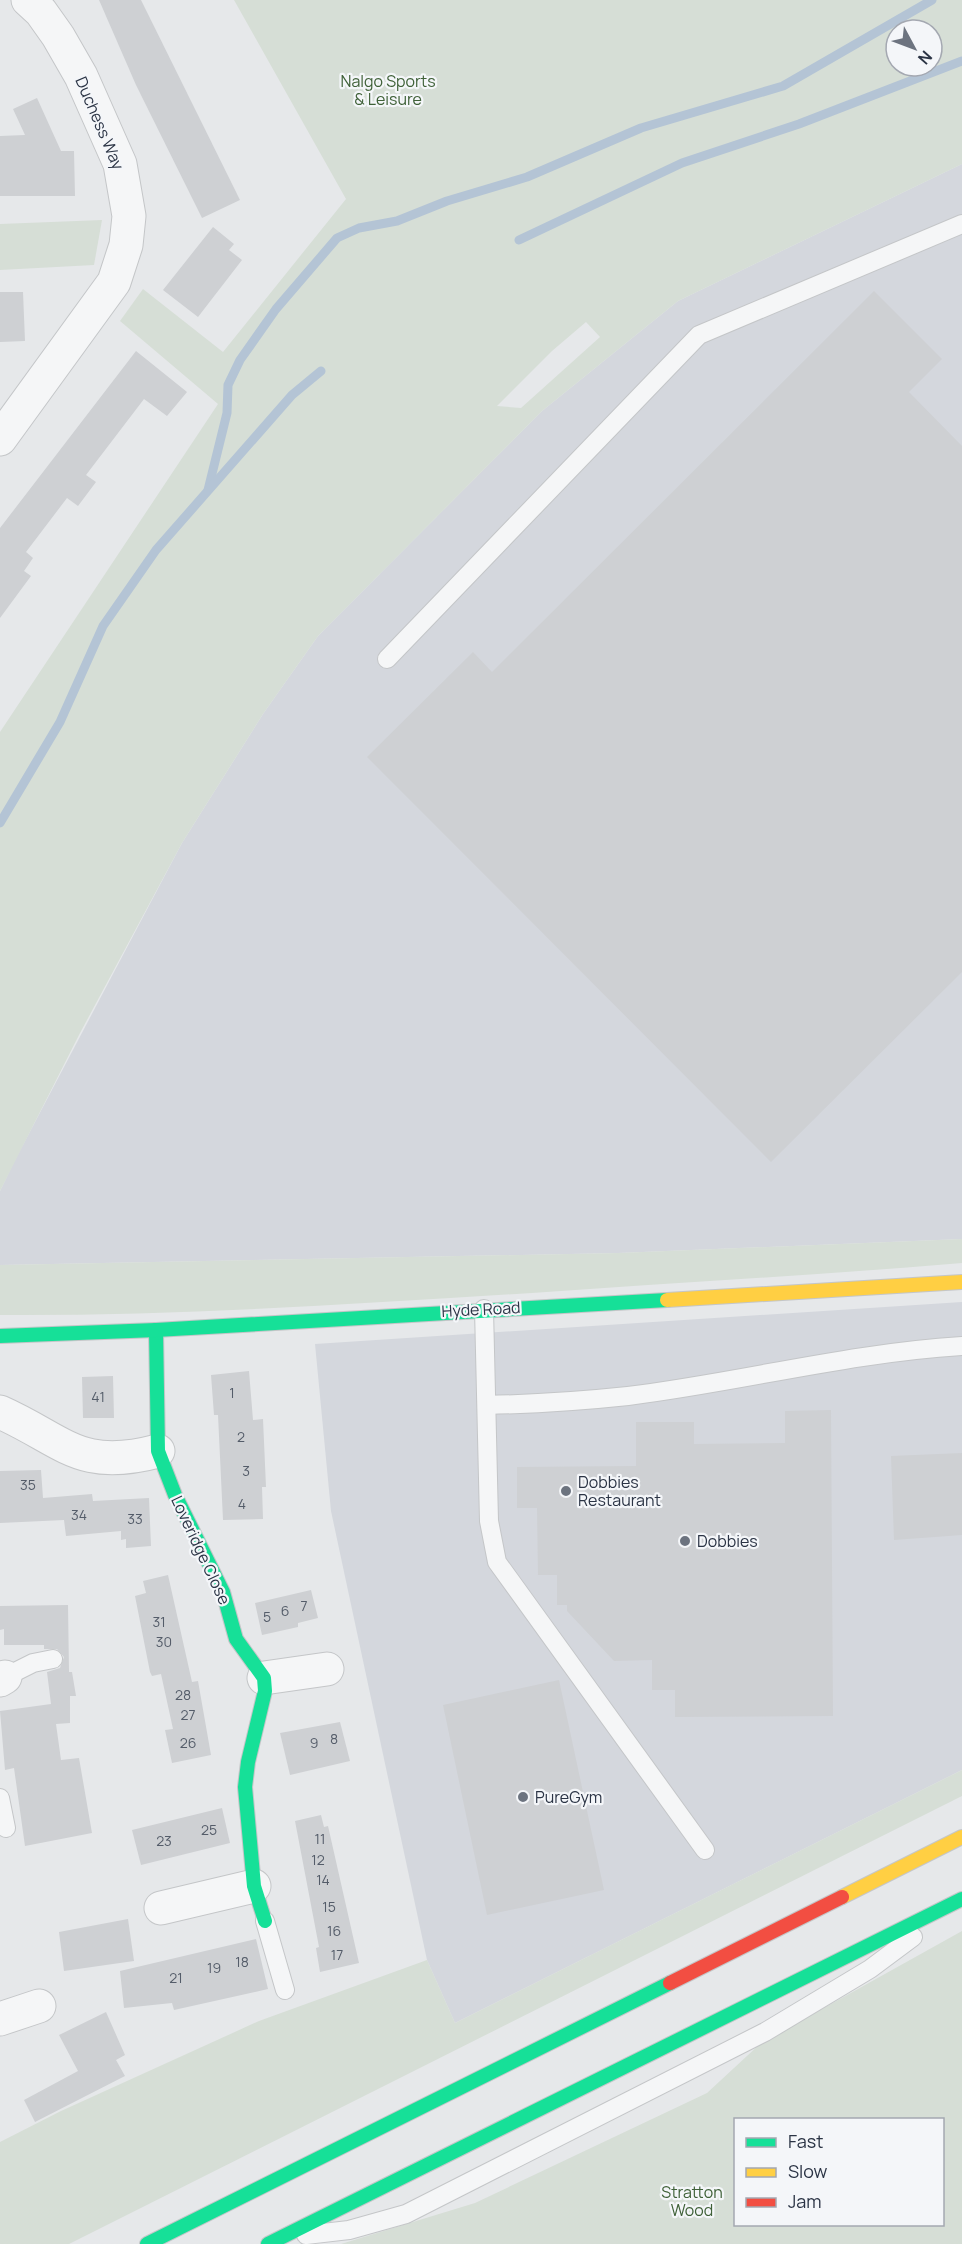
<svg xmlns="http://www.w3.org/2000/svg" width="962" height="2244" font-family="Manrope,sans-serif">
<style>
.built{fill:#d4d7dd}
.green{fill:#d6ded6;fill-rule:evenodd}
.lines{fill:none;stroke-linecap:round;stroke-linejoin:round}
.stream{stroke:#b4c4d5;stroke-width:9}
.building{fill:#ced0d3}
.lane-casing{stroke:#c4c6c8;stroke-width:20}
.street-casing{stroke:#c4c6c8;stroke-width:35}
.fast-casing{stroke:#c4c6c8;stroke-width:16}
.slow-casing{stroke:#c4c6c8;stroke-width:16}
.jam-casing{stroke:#c4c6c8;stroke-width:16}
.lane{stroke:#f5f6f7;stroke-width:18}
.street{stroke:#f5f6f7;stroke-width:33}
.fast{stroke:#16e098;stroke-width:14}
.slow{stroke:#ffcf43;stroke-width:14}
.jam{stroke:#f24e42;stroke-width:14}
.poi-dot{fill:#6c737f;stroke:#f4f6f9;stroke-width:2}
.labels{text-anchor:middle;stroke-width:4.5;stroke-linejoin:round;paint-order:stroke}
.number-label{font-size:14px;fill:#545c69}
.park-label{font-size:16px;fill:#3f6138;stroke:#f4f6f9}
.street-label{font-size:16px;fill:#2b3445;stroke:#f4f6f9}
.poi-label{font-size:16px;fill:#2b3445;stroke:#f4f6f9;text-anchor:start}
</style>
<rect width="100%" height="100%" fill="#e6e8ea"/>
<g class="built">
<path d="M 962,164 L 962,1239 L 618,1253 L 0,1265 L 0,1191 L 15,1160 L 182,843 L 263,714 L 318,636 L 542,411 L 678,301 Z"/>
<path d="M 962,1302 L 962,1770 L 455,2023 L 427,1960 L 331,1511 L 315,1344 Z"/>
</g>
<g class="green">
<path d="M 234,0 L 962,0 L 962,164 L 678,301 L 542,411 L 318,636 L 263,714 L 182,843 L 80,1033 L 0,1191 L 0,732 L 218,404 L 120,321 L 143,289 L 223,352 L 346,199 ZM 896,30 L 932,30 L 932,66 L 896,66 ZM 586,322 L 600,337 L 521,408 L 497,406 L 552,351 Z"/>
<path d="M 102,220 L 94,265 L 0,270 L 0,224 Z"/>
<path d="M 962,1239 L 962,1263 C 819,1275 675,1283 532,1293 C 355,1304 177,1316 0,1315 L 0,1265 L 618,1253 Z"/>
<path d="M 962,1770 L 962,1796 L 69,2244 L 0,2244 L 0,2142 L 61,2111 L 259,2021 L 427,1960 L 455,2023 Z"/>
<path d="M 962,1931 L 962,2244 L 341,2244 L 475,2203 L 707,2093 L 761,2043 ZM 736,2120 L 942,2120 L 942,2224 L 736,2224 Z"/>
</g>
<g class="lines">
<g class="stream">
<path d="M 519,240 L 682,163 L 799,124 L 962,61"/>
<path d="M 208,490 L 227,413 L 228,385 L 240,360 L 276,309 L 337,238 L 359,228 L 397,221 L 447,201 L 527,177 L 641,128 L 783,86 L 932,0"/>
<path d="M 0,823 L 60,722 L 103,626 L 156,550 L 292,395 L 321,371"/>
</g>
</g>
<g class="building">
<path d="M 99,0 L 141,0 L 240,200 L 202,218 L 136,85 Z"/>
<path d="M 37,98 L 61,151 L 74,151 L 75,196 L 0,196 L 0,136 L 25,135 L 13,109 Z"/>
<path d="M 213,227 L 234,244 L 229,250 L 242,260 L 198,317 L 163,290 Z"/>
<path d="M 874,291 L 942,359 L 909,392 L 962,446 L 962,972 L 771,1162 L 367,757 L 473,652 L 492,672 Z"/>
<path d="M 0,292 L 23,292 L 25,341 L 0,342 Z"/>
<path d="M 136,351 L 187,392 L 167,416 L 144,399 L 86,475 L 96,482 L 78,506 L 67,498 L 26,552 L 33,558 L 24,571 L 31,576 L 0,618 L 0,528 Z"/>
<path d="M 249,1371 L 253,1420 L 263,1419 L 266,1487 L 262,1487 L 263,1519 L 223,1520 L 218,1415 L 214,1415 L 211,1375 Z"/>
<path d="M 113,1376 L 114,1418 L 83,1418 L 82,1377 Z"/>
<path d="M 831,1410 L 833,1716 L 675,1717 L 675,1690 L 652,1690 L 652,1660 L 614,1661 L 567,1611 L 567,1605 L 557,1605 L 557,1575 L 538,1575 L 537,1508 L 517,1508 L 517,1467 L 636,1466 L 636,1422 L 694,1422 L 694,1444 L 785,1443 L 785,1411 Z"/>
<path d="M 962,1453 L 962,1535 L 894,1540 L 891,1456 Z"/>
<path d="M 41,1470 L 43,1498 L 92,1494 L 93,1501 L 149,1498 L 151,1546 L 126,1548 L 126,1539 L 121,1540 L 121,1531 L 66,1536 L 64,1520 L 0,1523 L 0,1471 Z"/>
<path d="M 168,1575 L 192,1682 L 198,1681 L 211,1755 L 172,1763 L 165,1730 L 173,1729 L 161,1674 L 152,1676 L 150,1672 L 135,1596 L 146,1593 L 143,1581 Z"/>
<path d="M 311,1590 L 318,1618 L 298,1623 L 298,1627 L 262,1635 L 255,1603 Z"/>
<path d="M 68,1605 L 69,1672 L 72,1672 L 76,1696 L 70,1696 L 70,1723 L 56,1724 L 61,1760 L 79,1758 L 92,1833 L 25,1846 L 14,1768 L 5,1770 L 0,1711 L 51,1704 L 47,1672 L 60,1668 L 64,1657 L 57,1649 L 44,1649 L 44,1645 L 4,1645 L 4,1629 L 0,1630 L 0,1606 Z"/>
<path d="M 559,1680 L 604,1890 L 487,1915 L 443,1705 Z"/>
<path d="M 340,1722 L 350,1761 L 290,1775 L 280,1733 Z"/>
<path d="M 222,1808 L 230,1843 L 141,1865 L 132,1830 Z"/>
<path d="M 321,1815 L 324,1827 L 328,1826 L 359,1963 L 320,1972 L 316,1948 L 319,1947 L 295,1821 Z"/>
<path d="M 128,1919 L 134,1961 L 64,1971 L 59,1932 Z"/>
<path d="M 256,1939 L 268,1989 L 174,2010 L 172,2003 L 124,2008 L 120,1971 Z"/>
<path d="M 106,2012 L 125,2055 L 116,2060 L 125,2076 L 35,2122 L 24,2100 L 78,2071 L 59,2035 Z"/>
</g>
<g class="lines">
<defs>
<g id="lane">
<path d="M 387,659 L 699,335 L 962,224"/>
<path d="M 484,1309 L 489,1521 L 497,1562 L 705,1850"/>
<path d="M 487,1405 C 534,1404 581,1401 628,1396 C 740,1382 849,1353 962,1346"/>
<path d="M 5,1677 L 33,1663 L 53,1659"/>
<path d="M 0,1798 L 6,1828"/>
<path d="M 265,1921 L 285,1990"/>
<path d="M 306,2235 L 349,2230 L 406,2214 L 765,2032 L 870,1969 L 913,1937"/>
</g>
<g id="street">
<path d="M 0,439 L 114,282 L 126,245 L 129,216 L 120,164 L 81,76 L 58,36 L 41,12 L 28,0"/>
<path d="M 0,1412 C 65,1441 79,1472 158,1451"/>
<path d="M 264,1678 L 327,1669"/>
<path d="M 0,1680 L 5,1677"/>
<path d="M 161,1908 L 254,1886"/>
<path d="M 0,2019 L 39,2006"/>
</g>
<g id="fast">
<path d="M 156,1330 L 158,1451 L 175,1495 L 223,1592 L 236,1639 L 264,1678 L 265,1691 L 248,1762 L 245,1787 L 254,1886 L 265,1921"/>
<path d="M 0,1336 L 156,1330 L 667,1300"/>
<path d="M 147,2244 L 670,1983"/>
<path d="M 268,2244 L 962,1899"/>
</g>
<g id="slow">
<path d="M 667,1300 L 962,1282"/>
<path d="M 842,1897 L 962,1837"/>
</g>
<path id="jam" d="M 670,1983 L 842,1897"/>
</defs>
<use href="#lane" class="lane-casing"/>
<use href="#street" class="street-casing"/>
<use href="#fast" class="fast-casing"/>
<use href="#slow" class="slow-casing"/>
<use href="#jam" class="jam-casing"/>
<use href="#lane" class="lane"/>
<use href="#street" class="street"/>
<use href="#fast" class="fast"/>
<use href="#slow" class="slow"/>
<use href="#jam" class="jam"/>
</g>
<g class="poi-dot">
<circle cx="566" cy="1491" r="6"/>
<circle cx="685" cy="1541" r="6"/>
<circle cx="523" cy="1797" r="6"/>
</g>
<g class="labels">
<g class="number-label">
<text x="232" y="1398">1</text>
<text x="98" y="1402">41</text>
<text x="241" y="1442">2</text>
<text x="246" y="1476">3</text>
<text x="28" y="1490">35</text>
<text x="242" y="1509">4</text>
<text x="79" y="1520">34</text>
<text x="135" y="1524">33</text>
<text x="304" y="1611">7</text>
<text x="285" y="1616">6</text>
<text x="267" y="1622">5</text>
<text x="159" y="1627">31</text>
<text x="164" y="1647">30</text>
<text x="183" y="1700">28</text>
<text x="188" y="1720">27</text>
<text x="334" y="1744">8</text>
<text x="188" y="1748">26</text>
<text x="314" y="1748">9</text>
<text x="209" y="1835">25</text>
<text x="320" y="1844">11</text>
<text x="164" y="1846">23</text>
<text x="318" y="1865">12</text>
<text x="323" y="1885">14</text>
<text x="329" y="1912">15</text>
<text x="334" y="1936">16</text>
<text x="337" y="1960">17</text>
<text x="242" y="1967">18</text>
<text x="214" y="1973">19</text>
<text x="176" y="1983">21</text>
</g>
<g class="park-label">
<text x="388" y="87">Nalgo Sports<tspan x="388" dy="18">&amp; Leisure</tspan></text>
<text x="692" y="2198">Stratton<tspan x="692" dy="18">Wood</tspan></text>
</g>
<g class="street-label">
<text transform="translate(100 123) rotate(67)" y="6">Duchess Way</text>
<text transform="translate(481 1309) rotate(-3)" y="6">Hyde Road</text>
<text transform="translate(201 1550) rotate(65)" y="6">Loveridge Close</text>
</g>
<g class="poi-label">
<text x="578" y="1488">Dobbies<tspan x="578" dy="18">Restaurant</tspan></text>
<text x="697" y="1547">Dobbies</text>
<text x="535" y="1803">PureGym</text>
</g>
</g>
<rect x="734" y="2118" width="210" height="108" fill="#f4f6f9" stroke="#a4a8b1" stroke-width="1.5"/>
<rect x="746" y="2138" width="30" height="9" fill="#16e098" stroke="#a4a8b1" stroke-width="1.5"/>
<text x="788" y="2148" font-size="18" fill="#2b3445">Fast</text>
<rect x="746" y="2168" width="30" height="9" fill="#ffcf43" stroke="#a4a8b1" stroke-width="1.5"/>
<text x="788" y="2178" font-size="18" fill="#2b3445">Slow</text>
<rect x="746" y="2198" width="30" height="9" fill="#f24e42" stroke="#a4a8b1" stroke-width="1.5"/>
<text x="788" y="2208" font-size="18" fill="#2b3445">Jam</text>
<g transform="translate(914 48) rotate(131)"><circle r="28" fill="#f4f6f9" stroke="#a4a8b1" stroke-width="1.5"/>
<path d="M0-4.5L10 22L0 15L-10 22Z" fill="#6c737f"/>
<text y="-9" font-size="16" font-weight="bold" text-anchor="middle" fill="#2b3445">N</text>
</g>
</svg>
